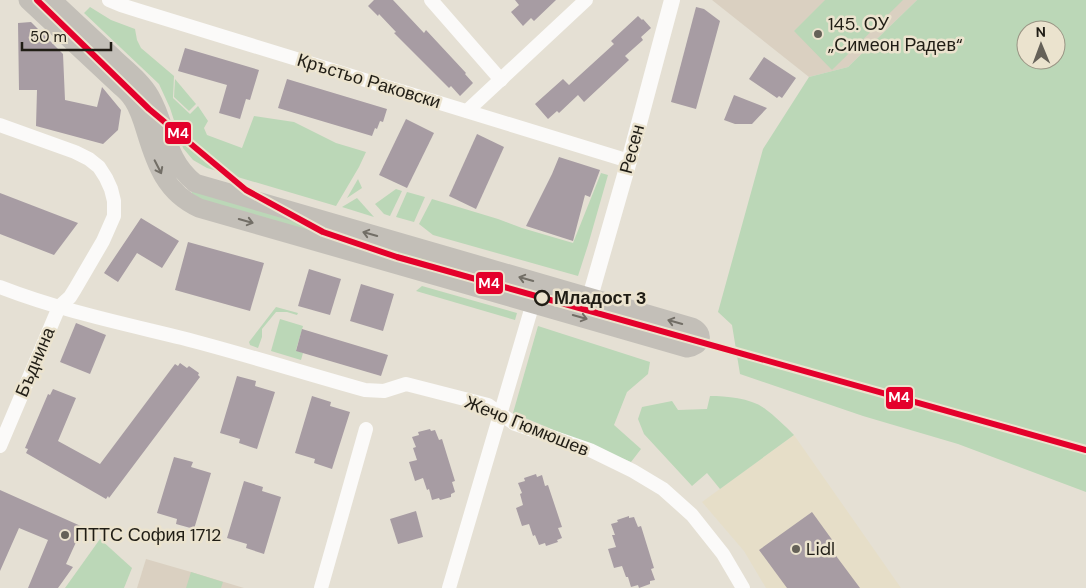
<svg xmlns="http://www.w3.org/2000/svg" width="1086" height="588" font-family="'DM Sans',sans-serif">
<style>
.built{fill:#e6dec8}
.education{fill:#dad0c1}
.green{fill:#bbd7b7;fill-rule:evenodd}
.building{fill:#a79ca3}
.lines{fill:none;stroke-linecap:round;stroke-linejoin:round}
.minor{stroke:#fbfaf9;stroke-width:14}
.tertiary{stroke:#fbfaf9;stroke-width:16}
.secondary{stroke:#c3bfb8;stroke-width:19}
.metro-1-casing{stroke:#ebe3ce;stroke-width:10}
.metro-1{stroke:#e4002b;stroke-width:6}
.oneway{stroke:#726e66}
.poi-dot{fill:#656158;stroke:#ebe3ce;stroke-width:2}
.stop-dot{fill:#ebe3ce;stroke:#201d15;stroke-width:2.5}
.labels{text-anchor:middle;stroke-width:5;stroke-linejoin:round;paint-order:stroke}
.poi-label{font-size:18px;fill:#201d15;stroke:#ebe3ce;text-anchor:start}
.street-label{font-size:18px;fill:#201d15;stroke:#ebe3ce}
.stop-label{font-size:18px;font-weight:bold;fill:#201d15;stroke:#ebe3ce;text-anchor:start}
.line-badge{stroke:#ebe3ce;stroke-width:2}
.badge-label{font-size:14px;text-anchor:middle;font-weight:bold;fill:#fff}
</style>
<rect width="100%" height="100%" fill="#e5e0d4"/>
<path class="built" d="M 794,435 L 901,588 L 766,588 L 744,551 L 702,502 Z"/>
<g class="education">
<path d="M 712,0 L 917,0 L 848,67 L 809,77 Z"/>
<path d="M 146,559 L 191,572 L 244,588 L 137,588 Z"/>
</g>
<g class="green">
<path d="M 825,0 L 903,0 L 832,70 L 794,31 Z"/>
<path d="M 917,0 L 1086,0 L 1086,492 L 958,444 L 863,416 L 740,374 L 732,325 L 718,312 L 763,149 L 809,77 L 848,67 ZM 1026,30 L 1056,30 L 1056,60 L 1026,60 Z"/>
<path d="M 90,7 L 111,20 L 135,29 L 137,40 L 141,48 L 174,76 L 173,98 L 190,114 L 198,106 L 208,121 L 204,128 L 207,135 L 242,148 L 254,116 L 294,122 L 336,143 L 366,152 L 359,167 L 336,206 L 207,168 L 193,160 L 183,148 L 170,108 L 159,84 L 84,13 Z"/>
<path d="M 175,79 L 196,104 L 189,111 L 174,97 Z"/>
<path d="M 601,173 L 608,175 L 588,245 L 578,276 L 433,235 L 419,224 L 432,199 L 498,219 L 522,228 L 573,243 Z"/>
<path d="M 358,179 L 362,188 L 347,198 Z"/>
<path d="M 191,189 L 673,328 L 671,333 L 214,204 L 205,201 L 192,194 Z"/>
<path d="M 396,189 L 402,191 L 390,216 L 384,214 L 375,204 Z"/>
<path d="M 407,192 L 425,197 L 414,222 L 396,217 Z"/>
<path d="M 357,198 L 374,217 L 342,207 Z"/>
<path d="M 422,286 L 517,313 L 515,320 L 416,291 Z"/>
<path d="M 276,307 L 298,313 L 297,315 L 287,312 L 276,312 L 262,329 L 262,337 L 258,348 L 250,345 L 249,342 Z"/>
<path d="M 280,319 L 303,326 L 296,350 L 303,353 L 301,360 L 271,351 Z"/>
<path d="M 538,326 L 650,362 L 648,374 L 627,392 L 614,425 L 641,449 L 631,462 L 513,413 Z"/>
<path d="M 710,396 C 726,396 750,398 764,408 C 775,416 785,426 794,435 L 720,489 L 707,473 L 692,486 L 644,434 L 638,419 L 642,407 L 672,401 L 678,410 L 707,409 Z"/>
<path d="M 100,539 L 132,568 L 124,588 L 65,588 Z"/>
<path d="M 191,572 L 223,582 L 221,588 L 186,588 Z"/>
</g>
<g class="building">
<path d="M 374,0 L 393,0 L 424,33 L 426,30 L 466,73 L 465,74 L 473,83 L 460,96 L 451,86 L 449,88 L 394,33 L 396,32 L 379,14 L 378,16 L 368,6 Z"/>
<path d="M 515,0 L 556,0 L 534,21 L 531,18 L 523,26 L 511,12 L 519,5 Z"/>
<path d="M 696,7 L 704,9 L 720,21 L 696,109 L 671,102 Z"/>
<path d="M 638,16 L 642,20 L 643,19 L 651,28 L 641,37 L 643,40 L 625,56 L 629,60 L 584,102 L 578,95 L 559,113 L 557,111 L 548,119 L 535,104 L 563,79 L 569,85 L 614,44 L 611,41 Z"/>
<path d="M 31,22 L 63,54 L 65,100 L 97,107 L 102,87 L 121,110 L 118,130 L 103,144 L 36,126 L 37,90 L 19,90 L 18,23 Z"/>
<path d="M 185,48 L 259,70 L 250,100 L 246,99 L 240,119 L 219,113 L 227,85 L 178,71 Z"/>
<path d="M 764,57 L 796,78 L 782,98 L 779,96 L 777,98 L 749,79 Z"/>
<path d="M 287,79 L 387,109 L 383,122 L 380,121 L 377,129 L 375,128 L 372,136 L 278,108 Z"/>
<path d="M 734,95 L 767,108 L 752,124 L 735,124 L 724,120 Z"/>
<path d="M 406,119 L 434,133 L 407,188 L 379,175 Z"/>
<path d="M 477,134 L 504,147 L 476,209 L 449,196 Z"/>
<path d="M 559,157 L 600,170 L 590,197 L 585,195 L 573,241 L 526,226 L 552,174 Z"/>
<path d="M 0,193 L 78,223 L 54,255 L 0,234 Z"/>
<path d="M 141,218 L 179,241 L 162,268 L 137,253 L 118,282 L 104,273 Z"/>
<path d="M 188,242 L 264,263 L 250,311 L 175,290 Z"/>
<path d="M 309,269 L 341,279 L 330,315 L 298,306 Z"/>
<path d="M 361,284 L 394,294 L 383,331 L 350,321 Z"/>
<path d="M 76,323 L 106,335 L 90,374 L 60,362 Z"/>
<path d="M 302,329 L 388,355 L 381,376 L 296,351 Z"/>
<path d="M 180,363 L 187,368 L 189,366 L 199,373 L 198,375 L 200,377 L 109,498 L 108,496 L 106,499 L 26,453 L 28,449 L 25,448 L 48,394 L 50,395 L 53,389 L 76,398 L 58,441 L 100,464 L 175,364 L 178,366 Z"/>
<path d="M 237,376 L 256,381 L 255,386 L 275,392 L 257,449 L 239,443 L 240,439 L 220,433 Z"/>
<path d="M 312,396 L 331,402 L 330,406 L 350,412 L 332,469 L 314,463 L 315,459 L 295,453 Z"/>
<path d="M 430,429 L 431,431 L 435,430 L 439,440 L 442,439 L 455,481 L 452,482 L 455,492 L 451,494 L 451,497 L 440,500 L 439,498 L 432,500 L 429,489 L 427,490 L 423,478 L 415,481 L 409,462 L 417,460 L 413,448 L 416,447 L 412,437 L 419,435 L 418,432 Z"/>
<path d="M 174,457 L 193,462 L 191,467 L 211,473 L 194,529 L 176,524 L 177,519 L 157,513 Z"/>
<path d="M 536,474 L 537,477 L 542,475 L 545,486 L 548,485 L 562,527 L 558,528 L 562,538 L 557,540 L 558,542 L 546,546 L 545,543 L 539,545 L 535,535 L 533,536 L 529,524 L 522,526 L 516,508 L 523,505 L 520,494 L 522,493 L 518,483 L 525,481 L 524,478 Z"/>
<path d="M 244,481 L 263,487 L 262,491 L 281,497 L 264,554 L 246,548 L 247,544 L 227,538 Z"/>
<path d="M 0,490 L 83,527 L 66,564 L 73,567 L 58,588 L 28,588 L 48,540 L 19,528 L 0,571 Z"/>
<path d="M 416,511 L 423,537 L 398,544 L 390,519 Z"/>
<path d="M 812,512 L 833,541 L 828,545 L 860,588 L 787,588 L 759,550 Z"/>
<path d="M 629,516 L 629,518 L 634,517 L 638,527 L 641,526 L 654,568 L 651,569 L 655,580 L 650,581 L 650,584 L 639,588 L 638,585 L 631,587 L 628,577 L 626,577 L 622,566 L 614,568 L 608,549 L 616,547 L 612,535 L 615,535 L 611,524 L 618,522 L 617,520 Z"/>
</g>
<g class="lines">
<g class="minor">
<path d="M 109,0 L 121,5 L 140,11 L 629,161"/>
<path d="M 431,0 L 501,80"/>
<path d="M 467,111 L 586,0"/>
<path d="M 0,125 L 75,152 L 89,159 L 99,167 L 106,178 L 111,189 L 114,201 L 114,216 L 103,241 L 75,289 L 70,297 L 59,307 L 0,446"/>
<path d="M 0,287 C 59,310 121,323 182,338 C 244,354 304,373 365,390 L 384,391 L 406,384 L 488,405 L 515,424 L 590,450 L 633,471 L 663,489 L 692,515 L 723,554 L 743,588"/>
<path d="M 321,588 L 366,429"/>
<path d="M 449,588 L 533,303"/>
</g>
<path class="tertiary" d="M 590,297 L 629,161 L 672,0"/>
<path class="secondary" d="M 28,0 L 120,86 C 125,90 130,95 133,100 C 139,109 143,122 146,132 C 156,165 166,193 199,208 L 687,348 C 701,346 706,334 692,327 L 195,183 C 164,158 168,127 150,96 C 142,82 128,71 116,60 C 95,40 73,20 52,0"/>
<defs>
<path id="metro-1" d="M 37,0 L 149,109 L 246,190 L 323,232 L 397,257 L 1086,450"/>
</defs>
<use href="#metro-1" class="metro-1-casing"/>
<use href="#metro-1" class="metro-1"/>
</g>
<defs><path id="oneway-shaft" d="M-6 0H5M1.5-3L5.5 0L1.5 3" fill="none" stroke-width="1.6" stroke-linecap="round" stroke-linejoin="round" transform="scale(1.25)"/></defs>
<g class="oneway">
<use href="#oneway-shaft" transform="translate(158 167) rotate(63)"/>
<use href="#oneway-shaft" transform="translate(246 221) rotate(16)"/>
<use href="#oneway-shaft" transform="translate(370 234) rotate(-164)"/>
<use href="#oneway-shaft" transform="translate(526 279) rotate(-164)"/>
<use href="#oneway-shaft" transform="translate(580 317) rotate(16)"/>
<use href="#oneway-shaft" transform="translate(675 322) rotate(-164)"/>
</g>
<g class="poi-dot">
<circle cx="818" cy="34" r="5"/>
<circle cx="65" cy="535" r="5"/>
<circle cx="796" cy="549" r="5"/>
</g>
<circle class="stop-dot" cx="542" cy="298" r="7"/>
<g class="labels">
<g class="poi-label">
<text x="828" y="30">145. ОУ<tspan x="828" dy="21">„Симеон Радев“</tspan></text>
<text x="75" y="541">ПТТС София 1712</text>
<text x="806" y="555">Lidl</text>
</g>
<g class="street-label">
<text transform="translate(369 81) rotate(17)" y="6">Кръстьо Раковски</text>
<text transform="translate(632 149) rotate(-75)" y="6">Ресен</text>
<text transform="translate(35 362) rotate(-67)" y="6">Бъднина</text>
<text transform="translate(527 426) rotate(22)" y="6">Жечо Гюмюшев</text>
</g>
<g class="stop-label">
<text x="554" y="304">Младост 3</text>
</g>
</g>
<g class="line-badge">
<rect x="164" y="121" width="28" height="24" rx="5" fill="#e4002b"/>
<rect x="475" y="271" width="29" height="24" rx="5" fill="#e4002b"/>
<rect x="885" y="386" width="29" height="24" rx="5" fill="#e4002b"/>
</g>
<g class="badge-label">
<text x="178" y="138">M4</text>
<text x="489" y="288">M4</text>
<text x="899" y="402">M4</text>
</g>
<g transform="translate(1041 45) rotate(359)"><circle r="24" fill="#ebe3ce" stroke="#9a9484"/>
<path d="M0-4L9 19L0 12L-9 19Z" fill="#656158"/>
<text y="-8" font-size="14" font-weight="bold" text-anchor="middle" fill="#201d15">N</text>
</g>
<path d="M22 42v8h89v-8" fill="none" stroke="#201d15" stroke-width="2.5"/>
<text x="30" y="42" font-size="15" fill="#201d15" stroke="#ebe3ce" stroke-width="4" paint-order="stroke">50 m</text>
</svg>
